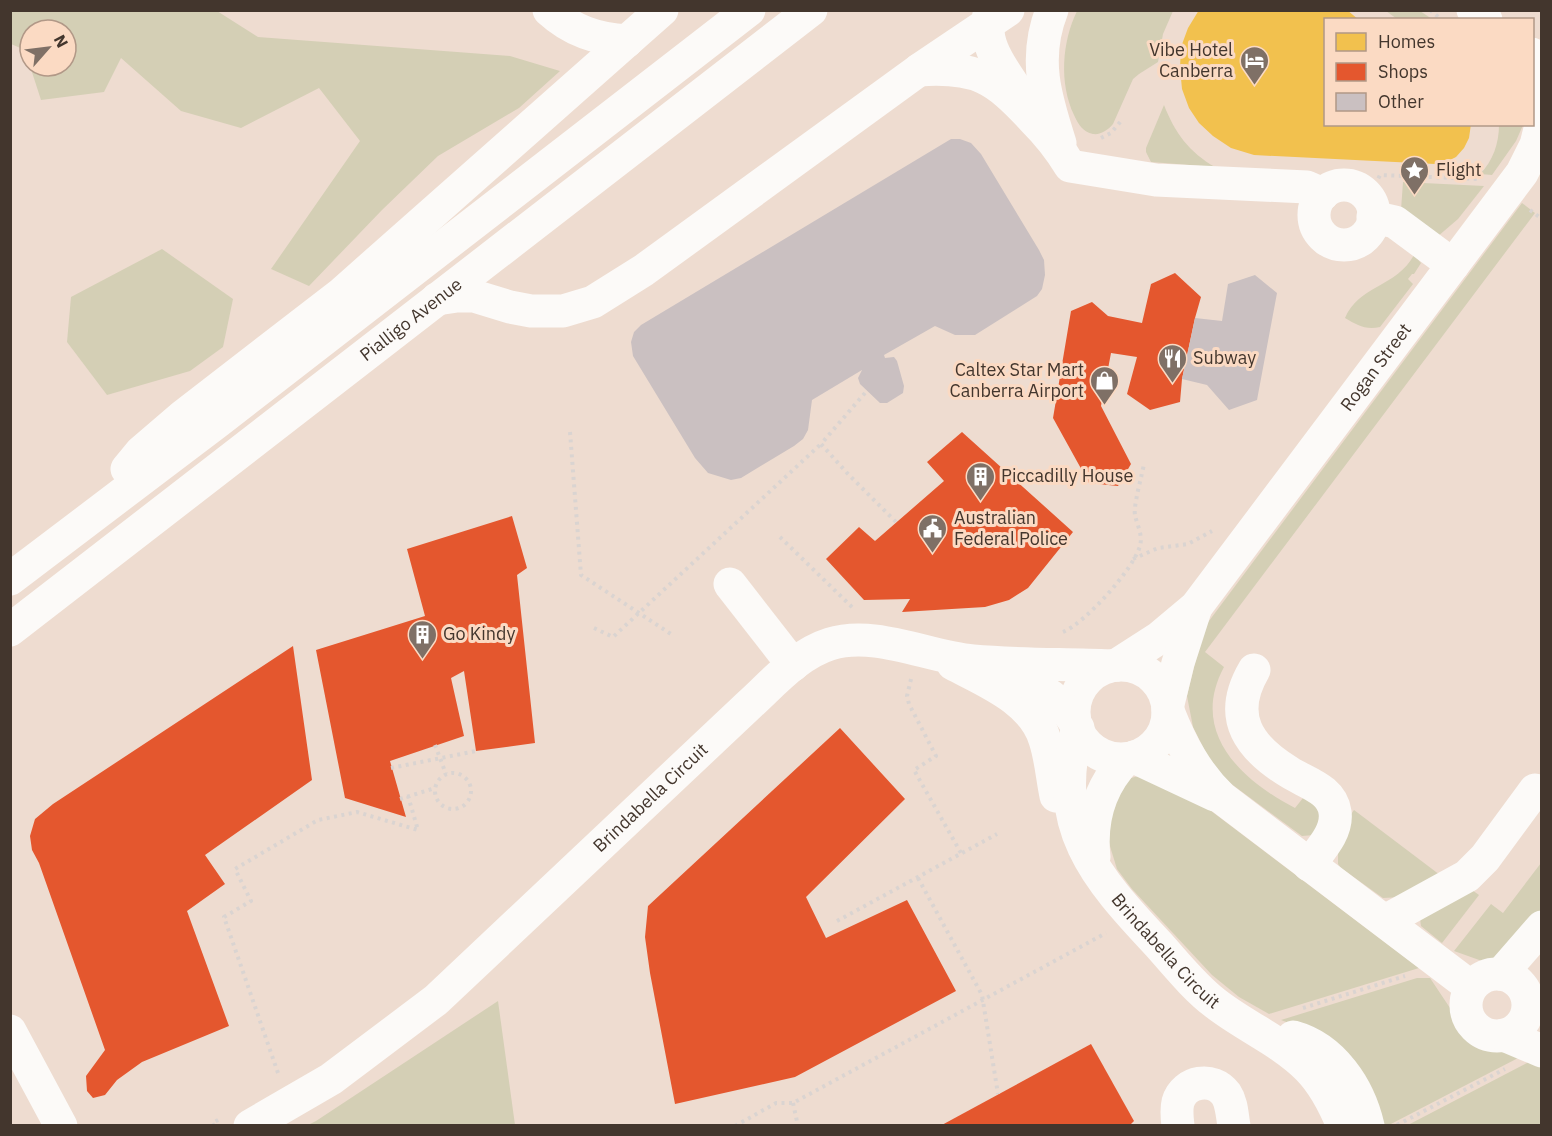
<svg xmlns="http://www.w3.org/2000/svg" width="1552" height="1136" font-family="'IBM Plex Sans',sans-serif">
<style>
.green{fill:#d4cfb5}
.homes{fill:#f2c14e}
.shops{fill:#e4572e}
.building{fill:#cac0c1}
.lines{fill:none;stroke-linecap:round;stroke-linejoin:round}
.path{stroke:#dad4d1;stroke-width:4;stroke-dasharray:3 4.5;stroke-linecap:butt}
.minor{stroke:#fcfaf8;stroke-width:33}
.major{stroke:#fcfaf8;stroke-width:33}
.labels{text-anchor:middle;stroke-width:6;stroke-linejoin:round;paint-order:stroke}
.poi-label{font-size:18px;fill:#43362d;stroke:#fbdac3;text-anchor:start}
.street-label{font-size:18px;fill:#43362d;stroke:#fbdac3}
</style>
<rect width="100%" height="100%" fill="#eedcd0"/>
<g class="green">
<path d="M 10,11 L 217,11 L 258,37 L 510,56 L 560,71 L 519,108 L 438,156 L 382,210 L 309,286 L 271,269 L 360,141 L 319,88 L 241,128 L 181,111 L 121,58 L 104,92 L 41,100 L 30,66 L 66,66 L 66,30 L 30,30 L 30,66 L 25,50 L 11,44 Z"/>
<path d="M 1077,11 L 1173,11 L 1163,34 L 1158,62 L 1139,74 L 1133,79 L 1113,124 C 1108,130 1101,135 1093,134 C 1083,132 1078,124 1074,115 C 1059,83 1062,42 1077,11 Z"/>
<path d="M 1386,11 L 1420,11 L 1432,19 L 1397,19 Z"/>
<path d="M 1164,105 C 1175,133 1189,152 1215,167 L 1151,162 L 1146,152 L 1146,148 Z"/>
<path d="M 1499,125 L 1523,125 L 1516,141 L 1492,175 L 1480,174 C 1493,161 1499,143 1499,125 Z"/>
<path d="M 1403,182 L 1484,186 L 1458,219 L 1437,237 L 1401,210 Z"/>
<path d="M 1522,203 L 1535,213 L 1205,652 L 1224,667 C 1189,732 1241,780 1295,808 L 1307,793 L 1327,810 L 1314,835 L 1302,836 L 1230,783 L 1211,763 L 1193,727 L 1187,696 L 1203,629 Z"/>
<path d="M 162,249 L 233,299 L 223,347 L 190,371 L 107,395 L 67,342 L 71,297 Z"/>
<path d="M 1414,255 L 1421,263 L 1414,274 L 1412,274 L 1408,279 L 1413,284 L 1380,327 C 1365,330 1357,325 1345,318 C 1359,285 1397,287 1414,255 Z"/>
<path d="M 1138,776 L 1198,801 L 1419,968 L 1269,1014 L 1239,997 L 1212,975 L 1132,889 L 1117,869 L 1109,843 L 1109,815 L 1128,779 Z"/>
<path d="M 1354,810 L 1440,875 L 1401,897 L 1383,898 L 1341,868 L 1338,864 L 1338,845 L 1347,820 Z"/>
<path d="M 1541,863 L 1541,913 L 1498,958 L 1482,961 L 1454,951 L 1491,904 L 1503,913 Z"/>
<path d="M 1472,890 L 1479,895 L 1442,943 L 1421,926 L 1420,919 Z"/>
<path d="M 1417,978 L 1430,978 L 1450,1008 L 1459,1028 L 1471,1042 L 1486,1048 L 1511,1049 L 1520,1057 L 1389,1125 L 1382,1123 L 1307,1030 L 1281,1020 Z"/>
<path d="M 498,1001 L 515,1125 L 308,1125 L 316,1121 Z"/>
<path d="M 1529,1062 L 1541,1062 L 1541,1125 L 1406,1126 Z"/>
</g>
<path class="homes" d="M 1199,10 L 1347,10 L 1359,20 L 1326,20 L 1326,124 L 1471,124 L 1469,138 L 1464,148 L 1456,157 L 1446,162 L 1435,164 L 1254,155 L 1231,148 L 1213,136 L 1199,123 L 1189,108 L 1182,89 L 1180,68 L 1181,47 L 1188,28 Z"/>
<g class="shops">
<path d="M 1175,273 L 1201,297 L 1195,318 L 1182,379 L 1180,402 L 1150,410 L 1127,394 L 1137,357 L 1111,353 L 1101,406 L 1131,464 L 1118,486 L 1089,483 L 1053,418 L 1071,311 L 1092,302 L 1108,316 L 1142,323 L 1151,284 Z"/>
<path d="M 962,432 L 1073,532 L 1028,588 L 1009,600 L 985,607 L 902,612 L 910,599 L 864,600 L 826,559 L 859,527 L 875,541 L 944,481 L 927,462 Z"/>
<path d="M 512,516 L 527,568 L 517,575 L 535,743 L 476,751 L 464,671 L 451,678 L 464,736 L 390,761 L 406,817 L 345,798 L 316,650 L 425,616 L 407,549 Z"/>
<path d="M 293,646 L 312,780 L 205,855 L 225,884 L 187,911 L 229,1026 L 142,1062 L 117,1080 L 105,1095 L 93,1098 L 87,1091 L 86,1076 L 105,1050 L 39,863 L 32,850 L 30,836 L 35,819 L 53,804 Z"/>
<path d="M 840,728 L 905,799 L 806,897 L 826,938 L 907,900 L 956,991 L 795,1077 L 675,1104 L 650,973 L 645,937 L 648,906 Z"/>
<path d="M 1091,1044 L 1134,1121 L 1129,1126 L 940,1126 Z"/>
</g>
<g class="building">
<path d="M 951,139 L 960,139 L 971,143 L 981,154 L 1039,250 L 1044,260 L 1045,275 L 1042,289 L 1037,296 L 975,335 L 955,335 L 935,326 L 884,355 L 885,358 L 894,357 L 897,361 L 904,386 L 903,393 L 887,403 L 880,403 L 860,384 L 858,378 L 862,370 L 812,400 L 808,430 L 803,439 L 794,446 L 741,478 L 731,480 L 708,473 L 695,458 L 633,356 L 631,342 L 634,332 L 641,325 Z"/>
<path d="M 1255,275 L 1277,293 L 1257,400 L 1229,410 L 1207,385 L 1182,379 L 1195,318 L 1222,321 L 1228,284 Z"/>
</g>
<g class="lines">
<g class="path">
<path d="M 1430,10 L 1442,20"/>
<path d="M 1101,138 L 1111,133 L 1121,121"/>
<path d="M 1375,185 L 1380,175 L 1478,179"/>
<path d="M 1530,210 L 1542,219"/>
<path d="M 865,393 L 821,444 L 848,474 L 897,523"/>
<path d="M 570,432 L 581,575 L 674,636"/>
<path d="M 780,537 L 855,610"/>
<path d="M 1133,559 L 1158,548 L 1188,544 L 1212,531"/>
<path d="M 594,628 L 613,637 L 821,444"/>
<path d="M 1063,632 C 1085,623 1133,570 1140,546 C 1143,535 1137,525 1135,515 C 1133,507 1142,475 1144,464"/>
<path d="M 911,679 L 907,696 L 909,704 L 936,756 L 914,770 L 961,853"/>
<path d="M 435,745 L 446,774"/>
<path d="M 391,768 L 476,751"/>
<circle cx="453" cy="791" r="18"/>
<path d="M 400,799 L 435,788"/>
<path d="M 918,878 L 982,995 L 998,1094"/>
<path d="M 837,921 L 997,834"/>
<path d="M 1303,1008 L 1405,976"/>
<path d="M 278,1073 L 224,917 L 251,901 L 235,869 L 318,820 L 357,812 L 418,830 L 408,796"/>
<path d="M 793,1103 L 798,1126"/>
<path d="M 1397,1125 L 1505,1069"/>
<path d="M 214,1126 L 212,1123 L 220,1119"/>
<path d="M 735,1126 L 776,1103 L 793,1103 L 1106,933"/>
</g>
<g class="minor">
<path d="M 549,10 C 572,31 597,39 627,41"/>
<path d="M 990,10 C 980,43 1003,69 1020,95"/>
<path d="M 1052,10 C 1033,58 1045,97 1060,143"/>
<path d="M 1473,10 L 1486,20"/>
<path d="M 1532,54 L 1542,62"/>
<path d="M 919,70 C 977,66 995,78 1033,119 C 1047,133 1060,149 1070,166 L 1156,180 L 1307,187 L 1323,194"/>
<path d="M 1532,83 L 1542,107"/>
<circle cx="1344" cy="215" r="30"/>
<path d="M 1373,217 L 1395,222 L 1453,265"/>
<path d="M 730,584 L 793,665"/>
<path d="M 953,664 C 987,682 1033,700 1045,740 C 1051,758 1052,777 1056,796"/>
<circle cx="1121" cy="712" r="47"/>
<path id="s1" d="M 1117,665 L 1159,638 L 1196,607 L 1522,173 L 1536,145 L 1542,121"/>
<path d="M 996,670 C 1028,681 1056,693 1075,722"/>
<path d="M 1254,670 C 1227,716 1248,747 1289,772 C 1306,783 1332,789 1335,812 C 1338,832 1320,850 1309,865"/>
<path d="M 1168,704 L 1178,663 L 1196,607"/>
<path d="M 1168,711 C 1181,744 1196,773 1222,798 L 1471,987"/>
<path id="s2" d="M 1078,728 C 1050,826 1095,877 1158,944 C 1176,964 1194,987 1215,1003 C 1244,1026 1281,1041 1308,1068 C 1324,1084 1334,1104 1343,1126"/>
<path d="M 1134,757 L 1215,795"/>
<path d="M 1094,857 C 1090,819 1100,786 1126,759"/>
<path d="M 1385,921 L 1467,876 L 1485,858 L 1535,790"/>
<path d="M 1501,974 L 1542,927"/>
<circle cx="1497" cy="1005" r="31"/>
<path d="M 10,1031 L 61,1126"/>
<path d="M 1504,1035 L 1542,1051"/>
<path d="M 1293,1037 C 1333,1048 1359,1087 1368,1126"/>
<path id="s3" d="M 250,1126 L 331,1079 L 436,1000 L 750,704 C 774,682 798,654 830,644 C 875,630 928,657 973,661 C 1018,665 1065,664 1110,666"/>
<path d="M 1178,1126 C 1177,1118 1176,1110 1178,1102 C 1184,1081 1213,1076 1226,1094 C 1232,1103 1232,1115 1234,1126"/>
</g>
<g class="major">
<path d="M 437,299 L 457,296 L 474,296 L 510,307 L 531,311 L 563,311 L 593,302 L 644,270 L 919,70 L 1008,10"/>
<path d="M 127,469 L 141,452 L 183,416 L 341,294 L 662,10"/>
<path d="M 10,579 L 217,422 L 749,10"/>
<path id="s4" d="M 10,630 L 811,10"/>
</g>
</g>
<defs>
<symbol id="hotel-pin" viewBox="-11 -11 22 30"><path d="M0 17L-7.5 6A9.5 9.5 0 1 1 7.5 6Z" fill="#7f7066" stroke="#fbdac3"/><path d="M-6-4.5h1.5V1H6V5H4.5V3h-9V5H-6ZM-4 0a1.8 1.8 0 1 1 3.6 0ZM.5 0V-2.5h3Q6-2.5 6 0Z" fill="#fff"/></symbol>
<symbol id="sight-pin" viewBox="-11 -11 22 30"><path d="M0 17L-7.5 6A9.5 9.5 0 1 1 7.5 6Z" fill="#7f7066" stroke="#fbdac3"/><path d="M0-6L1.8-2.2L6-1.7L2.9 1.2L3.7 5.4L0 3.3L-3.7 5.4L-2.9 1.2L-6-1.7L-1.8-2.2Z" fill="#fff"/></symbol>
<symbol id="restaurant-pin" viewBox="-11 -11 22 30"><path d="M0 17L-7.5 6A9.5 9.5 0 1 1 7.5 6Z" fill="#7f7066" stroke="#fbdac3"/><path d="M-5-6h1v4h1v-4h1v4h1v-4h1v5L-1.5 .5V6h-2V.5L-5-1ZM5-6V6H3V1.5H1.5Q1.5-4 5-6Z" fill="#fff"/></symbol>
<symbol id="shop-pin" viewBox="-11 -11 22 30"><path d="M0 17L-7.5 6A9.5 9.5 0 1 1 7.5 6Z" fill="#7f7066" stroke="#fbdac3"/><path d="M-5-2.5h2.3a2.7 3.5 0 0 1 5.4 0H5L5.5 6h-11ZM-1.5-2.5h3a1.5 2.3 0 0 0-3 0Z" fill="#fff"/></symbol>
<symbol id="building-pin" viewBox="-11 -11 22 30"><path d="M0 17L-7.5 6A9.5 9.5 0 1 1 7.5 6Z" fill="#7f7066" stroke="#fbdac3"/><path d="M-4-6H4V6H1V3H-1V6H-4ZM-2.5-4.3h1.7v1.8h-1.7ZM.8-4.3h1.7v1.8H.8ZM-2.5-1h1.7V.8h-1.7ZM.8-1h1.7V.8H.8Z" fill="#fff"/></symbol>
<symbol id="civic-pin" viewBox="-11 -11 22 30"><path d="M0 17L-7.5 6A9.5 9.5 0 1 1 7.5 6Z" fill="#7f7066" stroke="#fbdac3"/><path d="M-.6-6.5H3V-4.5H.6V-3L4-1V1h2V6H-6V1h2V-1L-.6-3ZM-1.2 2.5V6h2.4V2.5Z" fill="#fff"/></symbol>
</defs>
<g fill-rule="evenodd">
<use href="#hotel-pin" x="1238" y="44" width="33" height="45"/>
<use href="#sight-pin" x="1398" y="154" width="33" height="45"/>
<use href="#restaurant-pin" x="1156" y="342" width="33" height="45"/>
<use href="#shop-pin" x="1088" y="364" width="33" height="45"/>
<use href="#building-pin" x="964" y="460" width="33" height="45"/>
<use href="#civic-pin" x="916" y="512" width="33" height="45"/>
<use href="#building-pin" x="406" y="618" width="33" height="45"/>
</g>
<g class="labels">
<g class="poi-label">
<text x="1233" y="56" text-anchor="end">Vibe Hotel<tspan x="1233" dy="21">Canberra</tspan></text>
<text x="1436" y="176">Flight</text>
<text x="1193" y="364">Subway</text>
<text x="1084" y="376" text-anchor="end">Caltex Star Mart<tspan x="1084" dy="21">Canberra Airport</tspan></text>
<text x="1001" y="482">Piccadilly House</text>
<text x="954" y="524">Australian<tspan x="954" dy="21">Federal Police</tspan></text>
<text x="443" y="640">Go Kindy</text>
</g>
<g class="street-label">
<text dy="6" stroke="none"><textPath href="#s4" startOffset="507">Pialligo Avenue</textPath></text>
<text dy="6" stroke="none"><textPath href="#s1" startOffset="398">Rogan Street</textPath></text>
<text dy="6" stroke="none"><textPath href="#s3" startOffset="520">Brindabella Circuit</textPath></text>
<text dy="6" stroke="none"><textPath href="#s2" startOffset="255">Brindabella Circuit</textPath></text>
</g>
</g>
<rect width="1552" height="1136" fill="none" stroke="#43362d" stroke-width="24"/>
<rect x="1324" y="18" width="210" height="108" fill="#fbdac3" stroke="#b19887" stroke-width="1.5"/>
<rect x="1336" y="33" width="30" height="18" fill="#f2c14e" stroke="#b19887" stroke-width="1.5"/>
<text x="1378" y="48" font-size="18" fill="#43362d">Homes</text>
<rect x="1336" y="63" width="30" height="18" fill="#e4572e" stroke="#b19887" stroke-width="1.5"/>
<text x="1378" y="78" font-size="18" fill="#43362d">Shops</text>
<rect x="1336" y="93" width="30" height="18" fill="#cac0c1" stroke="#b19887" stroke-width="1.5"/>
<text x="1378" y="108" font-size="18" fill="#43362d">Other</text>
<g transform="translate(48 48) rotate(62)"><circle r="28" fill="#fbdac3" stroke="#b19887" stroke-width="1.5"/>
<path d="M0-4.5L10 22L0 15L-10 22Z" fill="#7f7066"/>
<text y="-9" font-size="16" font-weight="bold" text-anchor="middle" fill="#43362d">N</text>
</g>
</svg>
